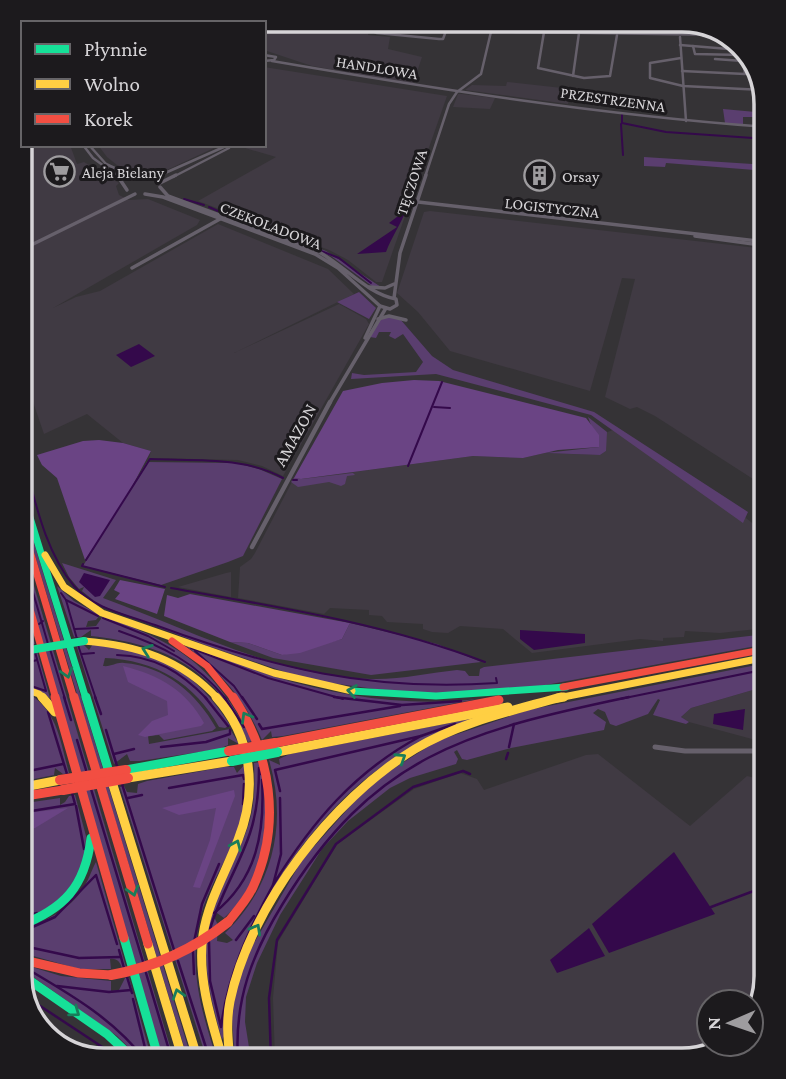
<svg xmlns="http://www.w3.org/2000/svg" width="786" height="1079" font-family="'Crimson Pro',serif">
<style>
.built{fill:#403a43}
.green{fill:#5a3e6f}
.forest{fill:#6a4484}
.water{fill:#34094b}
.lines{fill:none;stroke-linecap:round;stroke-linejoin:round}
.stream-far1{stroke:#34094b;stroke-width:2}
.stream{stroke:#34094b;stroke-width:2.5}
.street-far3{stroke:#66606b;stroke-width:2.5}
.street-far2{stroke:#66606b;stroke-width:3.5}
.street-far1{stroke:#66606b;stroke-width:4.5}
.street{stroke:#66606b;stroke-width:5}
.fast-far1{stroke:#16e098;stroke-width:7}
.fast{stroke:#16e098;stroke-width:9}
.slow-far2{stroke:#ffcf43;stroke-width:4.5}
.slow-far1{stroke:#ffcf43;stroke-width:7}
.slow{stroke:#ffcf43;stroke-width:9}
.jam-far1{stroke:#f24e42;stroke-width:7}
.jam{stroke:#f24e42;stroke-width:9}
.fast-bridge-far1{stroke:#16e098;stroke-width:8}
.fast-bridge{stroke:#16e098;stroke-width:10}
.jam-bridge{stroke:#f24e42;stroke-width:10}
.oneway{stroke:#197d5a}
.labels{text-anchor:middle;stroke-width:6;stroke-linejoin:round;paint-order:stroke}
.far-street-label{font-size:16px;fill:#d6d4d7;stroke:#1c1a1d}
.far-poi-label{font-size:16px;fill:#d6d4d7;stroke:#1c1a1d;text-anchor:start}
.street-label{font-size:18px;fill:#d6d4d7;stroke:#1c1a1d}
.rim{fill:none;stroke:#d6d4d7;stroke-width:3.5}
</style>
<rect width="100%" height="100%" fill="#353336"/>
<g class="built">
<path d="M 243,19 L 316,22 L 313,26 L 369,31 L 368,35 L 390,37 L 388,49 L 422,57 L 413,84 L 312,66 L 264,50 L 264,23 L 237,23 Z"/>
<path d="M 264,67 L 447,96 L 382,282 L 376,282 L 348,260 L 329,250 L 198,201 L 276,157 L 235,145 L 264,145 Z"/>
<path d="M 507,82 L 571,89 L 568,104 L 465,90 L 472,85 L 506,86 Z"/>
<path d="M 23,91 L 23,145 L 70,145 L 77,164 L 84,162 L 119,183 L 116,186 L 119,195 L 129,200 L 148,199 L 200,220 L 197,225 L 53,308 L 76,297 L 100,291 L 218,224 L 328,269 L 354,294 L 234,353 L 339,304 L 366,319 L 369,324 L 283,476 L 262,466 L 238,460 L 149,458 L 151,451 L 123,443 L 87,414 L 44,434 L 19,361 L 19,98 Z"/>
<path d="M 458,94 L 462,94 L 495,98 L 490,109 L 453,107 Z"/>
<path d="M 98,145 L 213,145 L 214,148 L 156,175 L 141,175 L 117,165 L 107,157 Z"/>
<path d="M 430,211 L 767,249 L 767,488 L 655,416 L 637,407 L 630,409 L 605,397 L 635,279 L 622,278 L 590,391 L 450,351 L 418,312 L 397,293 L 424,212 Z"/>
<path d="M 618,428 L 711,490 L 767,535 L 767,628 L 720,633 L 685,631 L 684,637 L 663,638 L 663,641 L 640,639 L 532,653 L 503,629 L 460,626 L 448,633 L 432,632 L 423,629 L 423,624 L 387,622 L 382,616 L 369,615 L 369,610 L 330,608 L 324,614 L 238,598 L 240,567 L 251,559 L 255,553 L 294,478 L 302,479 L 473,456 L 523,458 L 545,453 L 600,455 L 606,451 L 605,433 Z"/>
<path d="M 231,572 L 231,597 L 178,587 L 226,573 Z"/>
<path d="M 767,686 L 767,743 L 689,722 L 681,717 L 691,708 Z"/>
<path d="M 598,754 L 690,826 L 747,776 L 767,781 L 767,976 L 755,1018 L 751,1022 L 751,1002 L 709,1002 L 709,1044 L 729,1044 L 725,1048 L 683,1060 L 275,1060 L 273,998 L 278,942 L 337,844 L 414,789 L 460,773 L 477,779 L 484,790 L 586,755 Z"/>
</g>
<g class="green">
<path d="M 723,109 L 767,113 L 767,126 L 757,126 L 756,117 L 743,117 L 743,125 L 725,123 Z"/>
<path d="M 644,157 L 767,165 L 767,171 L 666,163 L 665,167 L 644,166 Z"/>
<path d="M 223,212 L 326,251 L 381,287 L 372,286 L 331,256 L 219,213 Z"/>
<path d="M 359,292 L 376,308 L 369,319 L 337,302 Z"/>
<path d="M 388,317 L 400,319 L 432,356 L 453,370 L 594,412 L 748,512 L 743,523 L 591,415 L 436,374 L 351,379 L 352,373 L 364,375 L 416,372 L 423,362 L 403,334 L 395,339 L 389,336 L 391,332 L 379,332 L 376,338 L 370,337 L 380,320 Z"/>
<path d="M 588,417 L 607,432 L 606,451 L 600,455 L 545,453 L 599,447 Z"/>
<path d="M 147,462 L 236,463 L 259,469 L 282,479 L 243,556 L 228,562 L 161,585 L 83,566 Z"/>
<path d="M 353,473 L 355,475 L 347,476 L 345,484 L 341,486 L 329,482 L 298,487 L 291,482 L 294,478 L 302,479 Z"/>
<path d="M 19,494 L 192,1060 L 188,1060 L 19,503 Z"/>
<path d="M 19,535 L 174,1060 L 163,1060 L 19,561 Z"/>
<path d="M 62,563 L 116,580 L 103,598 C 191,630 276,676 371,679 C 399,680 429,673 457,670 L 465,671 L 469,676 L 479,676 L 480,669 L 484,667 L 767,634 L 767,644 L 524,689 L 419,695 L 309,680 L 205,645 L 92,602 L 93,600 L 82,591 L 84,587 L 79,589 L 69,577 Z"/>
<path d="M 57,586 L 74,601 L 100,615 L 96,620 L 88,621 L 86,627 L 96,626 L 103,616 C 183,645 213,666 253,741 L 248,742 C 218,670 166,644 91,636 L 91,630 L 81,637 L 74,637 Z"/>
<path d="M 19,589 L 35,644 L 30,646 L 19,643 Z"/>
<path d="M 350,623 L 437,644 L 481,662 L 371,675 L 273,658 L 230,642 L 248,643 L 282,655 L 342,639 Z"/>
<path d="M 76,644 L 83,644 L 89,650 L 93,644 C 156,649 196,671 230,725 L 225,728 L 219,727 C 195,683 155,660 105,658 L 103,666 C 112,667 116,662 124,663 C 165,666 197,694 216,728 L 212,731 L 164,740 L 159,735 L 148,736 L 149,744 L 230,729 L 239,744 L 228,738 L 228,745 L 219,749 L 140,761 L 130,761 L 127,754 L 114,764 Z"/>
<path d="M 186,646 C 215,650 247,668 276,677 C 340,697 411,707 477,699 L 283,736 L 272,737 L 271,731 L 262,740 C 245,699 220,672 186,646 Z"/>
<path d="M 37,651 L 50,698 L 19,684 L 19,657 L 22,656 L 25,661 L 30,657 L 31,652 Z"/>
<path d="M 767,663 L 767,686 L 691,708 L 681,717 L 689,722 L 686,724 L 653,715 L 660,700 L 658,699 L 648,714 L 616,726 L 610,724 L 605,712 L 598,709 L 593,713 L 606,722 L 604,730 L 511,748 L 467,760 L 462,759 L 457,750 L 454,752 L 458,759 L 456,764 L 410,778 L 390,788 L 348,821 L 322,849 L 280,915 L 257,963 L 246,997 L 245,1022 L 251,1060 L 235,1060 L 232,1019 L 236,990 L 250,950 L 302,860 L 371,783 L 437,741 L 528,710 Z"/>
<path d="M 19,689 C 57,705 59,737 69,773 L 63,774 L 55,768 L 54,775 L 19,782 Z"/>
<path d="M 480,717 C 447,733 410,748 380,768 C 334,800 281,866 259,917 C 243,954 241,1005 222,1040 C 212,1005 203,970 207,933 C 212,897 234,866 246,832 C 255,809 255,787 254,763 L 260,762 C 270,816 269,879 224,918 L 217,913 L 214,917 L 218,925 L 217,941 L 227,943 L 233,940 L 225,933 C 273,887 288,824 269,760 L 280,765 L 279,759 L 290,754 Z"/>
<path d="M 245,764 C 245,781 246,796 243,813 C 234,853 205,887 198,928 C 190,975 203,1016 217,1060 L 207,1060 L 120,787 L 124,786 L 127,792 L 137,793 L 138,784 L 147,781 L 224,767 L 234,767 L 237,773 Z"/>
<path d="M 75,795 L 86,836 L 85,865 L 61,901 L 19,922 L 19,804 L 60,798 L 60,805 L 65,802 L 69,796 Z"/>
<path d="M 96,862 L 126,967 L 122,968 C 120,962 117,958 110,959 L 111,969 L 79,969 L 19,952 L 19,929 C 44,923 70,910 84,887 C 89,879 92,869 96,862 Z"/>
<path d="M 19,963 L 61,976 L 111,981 L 111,991 L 119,990 L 125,978 L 129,978 L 152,1060 L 141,1060 L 117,1036 L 19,967 Z"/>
</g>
<g class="forest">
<path d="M 414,380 L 439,381 L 586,418 L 599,435 L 599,447 L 558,450 L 523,458 L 473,456 L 301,479 L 294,478 L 343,391 L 382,383 Z"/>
<path d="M 99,440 L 123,443 L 151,451 L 122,505 L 85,560 L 57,478 L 42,465 L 37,455 L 83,441 Z"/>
<path d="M 120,580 L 165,589 L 157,614 L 115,599 L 120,593 L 114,590 Z"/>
<path d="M 190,594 L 350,623 L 342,639 L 300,653 L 282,655 L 248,643 L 230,642 L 164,616 L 167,595 L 178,598 Z"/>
<path d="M 123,666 C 159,675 186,690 204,723 L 201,726 L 145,737 L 138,735 L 152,721 L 168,715 L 167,701 L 128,682 Z"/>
<path d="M 234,790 L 235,796 L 200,888 L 193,887 L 210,840 L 216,808 L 179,815 L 162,808 Z"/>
<path d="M 68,808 L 35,828 L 19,831 L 19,814 Z"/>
</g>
<g class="water">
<path d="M 406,210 C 400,226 392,236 386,252 L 357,254 L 397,227 L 389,223 Z"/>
<path d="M 139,344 L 155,356 L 131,367 L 116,355 Z"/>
<path d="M 84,573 L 110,580 L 100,596 L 95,597 L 79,582 Z"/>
<path d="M 520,630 L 585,634 L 585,643 L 534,650 L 520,639 Z"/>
<path d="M 745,709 L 743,730 L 713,724 L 714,714 Z"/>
<path d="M 674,852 L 715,914 L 609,953 L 592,924 Z"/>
<path d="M 589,928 L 605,956 L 557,973 L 550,960 Z"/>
</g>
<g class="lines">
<g class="stream-far1">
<path d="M 622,113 L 622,123 L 666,132 L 767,139"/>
<path d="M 621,124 L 623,155"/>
<path d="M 184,199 L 204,205"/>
<path d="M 209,207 L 218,211"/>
<path d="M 222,212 L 339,258 L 371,283"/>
<path d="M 434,407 L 450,408"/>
<path d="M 19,443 C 33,489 42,548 74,586 C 94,609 128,615 155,625 C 272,668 371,692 497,683 L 496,678"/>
<path d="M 408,466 L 442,382"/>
<path d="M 293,480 L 297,480"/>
<path d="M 19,544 L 48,644"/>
<path d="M 86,560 L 150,459 C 194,461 243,456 283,478"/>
<path d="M 83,564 L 82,566 L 165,587"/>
<path d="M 171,588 C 278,607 383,623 485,662"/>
<path d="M 61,593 L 66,600 L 98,616"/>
<path d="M 19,599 L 24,618"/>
<path d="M 66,600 L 77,639"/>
<path d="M 103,618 L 148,636 L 174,651"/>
<path d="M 25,623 L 33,646"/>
<path d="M 39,624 L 43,621"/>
<path d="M 75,629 L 98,628"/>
<path d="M 119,631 C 162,646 196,662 226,699"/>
<path d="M 19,640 L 29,637"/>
<path d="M 78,645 L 96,699"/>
<path d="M 191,648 L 268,678 L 343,699"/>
<path d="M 50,649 L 65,699"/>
<path d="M 195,651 L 234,686 L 243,699"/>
<path d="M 82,654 L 94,653"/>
<path d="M 117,655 C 155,656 181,672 207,699"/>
<path d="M 19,665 L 37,660"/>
<path d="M 19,682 L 46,691 L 35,652"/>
<path d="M 19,692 L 26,694"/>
<path d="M 620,699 L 767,669"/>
</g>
<g class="stream">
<path d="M 64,697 L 71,720"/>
<path d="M 95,697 L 101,714"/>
<path d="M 205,697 L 228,726"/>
<path d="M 224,697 L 244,727"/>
<path d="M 242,697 L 257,719"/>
<path d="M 334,697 L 402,705 L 461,701"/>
<path d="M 48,712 L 67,774"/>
<path d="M 259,724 L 262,729 L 400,706"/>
<path d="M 106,730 L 117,766"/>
<path d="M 421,736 L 455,724"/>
<path d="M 77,740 L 86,770"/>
<path d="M 161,747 L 206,742 L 230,734 L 230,730"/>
<path d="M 509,747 L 514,724"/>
<path d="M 114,754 L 134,749"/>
<path d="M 506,759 L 508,753"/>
<path d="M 19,773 L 63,764"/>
<path d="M 122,784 L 175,953"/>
<path d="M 169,788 L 243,775 L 244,779"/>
<path d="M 91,789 L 144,965"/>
<path d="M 280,791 L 275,770 L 421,736 C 355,771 312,822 273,885 L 281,854 L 280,798"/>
<path d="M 128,798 L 142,795"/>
<path d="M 243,804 L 244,784"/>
<path d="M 76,806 L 84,849"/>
<path d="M 19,813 L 75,804 L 72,793"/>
<path d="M 711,907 L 767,886"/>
<path d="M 214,913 C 257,879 265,832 262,780"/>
<path d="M 19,918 L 37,913"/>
<path d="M 210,929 C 220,895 239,866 250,833 C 257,812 259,790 259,768 L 261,774"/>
<path d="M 19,933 L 55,917 L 96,875 L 117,944"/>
<path d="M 236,940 L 254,916"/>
<path d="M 194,942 L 202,904 L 219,864"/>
<path d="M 209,942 L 210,981 L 221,1027 C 228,975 248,931 273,885"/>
<path d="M 19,945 L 79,958 L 121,957"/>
<path d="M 119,950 L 124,968"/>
<path d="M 193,951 L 194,974"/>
<path d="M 178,961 L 210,1060"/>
<path d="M 24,967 C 68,993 113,1018 145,1060"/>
<path d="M 146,973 L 172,1060"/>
<path d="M 127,977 L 132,993"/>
<path d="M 57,986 L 109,992 L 131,990"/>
<path d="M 25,996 L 122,1060"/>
<path d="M 133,999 L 148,1060"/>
<path d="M 238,1060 C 234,1001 252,954 282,905 C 373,755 467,731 629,697"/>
<path d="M 271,1060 L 269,998 L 277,940 L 336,844 L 413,787 L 463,771 L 470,774"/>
</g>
<g class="street-far3">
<path d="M 173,19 L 183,23"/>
<path d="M 302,19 L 516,32 L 729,35"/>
<path d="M 135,23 L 136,19"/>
<path d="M 375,24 L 372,31 L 377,33 L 439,39 L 443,39 L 447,28"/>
<path d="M 702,24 L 703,36"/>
<path d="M 544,32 L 538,68 L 584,78 L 610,76 L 617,35"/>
<path d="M 680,37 L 686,121"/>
<path d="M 680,45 L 741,50"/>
<path d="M 693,46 L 695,54 L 742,55"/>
<path d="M 264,55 L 276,57 L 274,60 L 264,61"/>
<path d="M 681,58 L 650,63 L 650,78 L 683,86 L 763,90"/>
<path d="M 715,59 L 743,61"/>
<path d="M 272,61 C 436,89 601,115 767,127"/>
<path d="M 682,71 L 745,74 L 741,47"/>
<path d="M 573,76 L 579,33"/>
<path d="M 83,145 L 93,158 L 119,177"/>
<path d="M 89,145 L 106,164 L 134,177"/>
<path d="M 156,177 L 226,146"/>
<path d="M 173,177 L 229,148"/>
<path d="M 425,177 L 449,104 L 457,92 L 481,74 L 494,19"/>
</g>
<g class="street-far2">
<path d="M 117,175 L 127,190"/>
<path d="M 127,175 L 145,178"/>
<path d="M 151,179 L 160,175"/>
<path d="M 160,183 L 176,175"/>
<path d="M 145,194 L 163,197 L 315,254 L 338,268 L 380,306 L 390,309 L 397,305 L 396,299 C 366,293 346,267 319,252 L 168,196 L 160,187"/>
<path d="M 418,202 L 767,242"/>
<path d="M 695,236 L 767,246"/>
<path d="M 19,251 L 135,194"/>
<path d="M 132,268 L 220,219"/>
<path d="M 369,287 L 385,288 L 394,284"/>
<path d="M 394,298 L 400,253 L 426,175"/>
<path d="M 378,319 L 389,316 L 406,320"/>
<path d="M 365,338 L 380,306"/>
<path d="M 329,404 L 386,308"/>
</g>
<path class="street-far1" d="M 252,547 L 330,402"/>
<path class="street" d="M 655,747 L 685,751 L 767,751"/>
<g class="fast-far1">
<path d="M 19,482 L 86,699"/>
<path d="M 352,691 L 436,696 L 566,687"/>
</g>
<g class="fast">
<path d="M 86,697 L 113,785"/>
<path d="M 126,770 L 229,751"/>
<path d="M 19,926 C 64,909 85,887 91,838"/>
<path d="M 124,938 L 159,1060"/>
<path d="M 19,973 L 107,1034 L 135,1060"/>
</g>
<path class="slow-far2" d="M 141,21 L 145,19"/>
<g class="slow-far1">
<path d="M 45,555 L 64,587 L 102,613 L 274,673 L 352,691"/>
<path d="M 84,641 C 136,645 182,659 218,699"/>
<path d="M 19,687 L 39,694 L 43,699"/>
<path d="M 558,698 L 767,657"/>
<path d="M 556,699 L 561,697"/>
</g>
<g class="slow">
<path d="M 42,697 L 55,712"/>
<path d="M 216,697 C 252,737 258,790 238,840 C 226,872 208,901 203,935 C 197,977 211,1020 223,1060"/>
<path d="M 558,698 L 564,697"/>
<path d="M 277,752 L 508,707"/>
<path d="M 128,778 L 232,761"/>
<path d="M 113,785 L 198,1060"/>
<path d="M 19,788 L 60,780"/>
<path d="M 148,944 L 183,1060"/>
<path d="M 230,1060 C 228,1041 226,1021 230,1001 C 250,906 332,799 415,749 C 460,722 512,711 561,697"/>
</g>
<g class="jam-far1">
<path d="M 19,514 L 74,699"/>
<path d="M 19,571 L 56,699"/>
<path d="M 172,641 L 207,666 L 234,699"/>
<path d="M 563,687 L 767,649"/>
</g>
<g class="jam">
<path d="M 55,697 L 124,938"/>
<path d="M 74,697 L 148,944"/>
<path d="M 275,743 L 499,700"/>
<path d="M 19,797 L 63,790"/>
<path d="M 228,922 C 237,911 247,900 253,887 C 282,824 271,754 233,697"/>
<path d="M 19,959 L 79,973 L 111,975"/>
</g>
<path class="fast-bridge-far1" d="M 24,651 L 84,641"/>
<path class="fast-bridge" d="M 232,761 L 277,752"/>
<g class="jam-bridge">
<path d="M 229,751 L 275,743"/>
<path d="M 60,780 L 126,770"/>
<path d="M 63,790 L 128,778"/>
<path d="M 111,975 C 155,967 193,950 228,922"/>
</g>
</g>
<defs><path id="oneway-chevron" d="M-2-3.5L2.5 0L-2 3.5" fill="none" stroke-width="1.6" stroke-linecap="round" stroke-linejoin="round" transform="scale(1.75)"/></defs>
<g class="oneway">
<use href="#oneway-chevron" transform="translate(147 650) rotate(-161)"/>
<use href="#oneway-chevron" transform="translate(67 673) rotate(73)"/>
<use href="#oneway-chevron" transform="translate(352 691) rotate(-171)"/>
<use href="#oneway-chevron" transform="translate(246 717) rotate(-120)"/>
<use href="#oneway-chevron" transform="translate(401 758) rotate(-33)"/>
<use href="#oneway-chevron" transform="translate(236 845) rotate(-66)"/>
<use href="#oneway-chevron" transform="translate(133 891) rotate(73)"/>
<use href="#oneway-chevron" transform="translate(256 929) rotate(-61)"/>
<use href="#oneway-chevron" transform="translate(178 994) rotate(-107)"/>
<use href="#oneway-chevron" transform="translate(75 1012) rotate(36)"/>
</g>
<defs>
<symbol id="supermarket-ring" viewBox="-11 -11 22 22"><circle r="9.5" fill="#1c1a1d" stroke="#9e9c9f" stroke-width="1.5"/><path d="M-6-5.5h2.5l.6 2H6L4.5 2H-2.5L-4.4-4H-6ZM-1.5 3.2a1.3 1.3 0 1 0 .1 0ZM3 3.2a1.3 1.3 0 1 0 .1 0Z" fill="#9e9c9f"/></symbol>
<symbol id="building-ring" viewBox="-11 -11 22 22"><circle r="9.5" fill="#1c1a1d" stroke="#9e9c9f" stroke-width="1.5"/><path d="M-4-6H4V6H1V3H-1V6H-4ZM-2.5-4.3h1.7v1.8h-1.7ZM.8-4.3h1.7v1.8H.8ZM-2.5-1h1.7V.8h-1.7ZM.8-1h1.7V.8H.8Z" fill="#9e9c9f"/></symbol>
</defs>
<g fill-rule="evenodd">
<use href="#supermarket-ring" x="42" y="154" width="35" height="35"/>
<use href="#building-ring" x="522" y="158" width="35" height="35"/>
</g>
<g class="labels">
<g class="far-street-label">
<text transform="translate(377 67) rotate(9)" y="6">HANDLOWA</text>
<text transform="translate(613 99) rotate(8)" y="6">PRZESTRZENNA</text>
<text transform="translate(411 182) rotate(-72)" y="6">TĘCZOWA</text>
<text transform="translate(552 207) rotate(6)" y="6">LOGISTYCZNA</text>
<text transform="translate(271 225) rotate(21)" y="6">CZEKOLADOWA</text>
</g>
<g class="far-poi-label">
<text x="82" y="178">Aleja Bielany</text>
<text x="562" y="182">Orsay</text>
</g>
<g class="street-label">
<text transform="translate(295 435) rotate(-61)" y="6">AMAZON</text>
</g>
</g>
<path d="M0 0H786V1079H0ZM104 32H682A72 72 0 0 1 754 104V976A72 72 0 0 1 682 1048H104A72 72 0 0 1 32 976V104A72 72 0 0 1 104 32Z" fill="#1c1a1d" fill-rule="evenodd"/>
<path class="rim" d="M104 32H682A72 72 0 0 1 754 104V976A72 72 0 0 1 682 1048H104A72 72 0 0 1 32 976V104A72 72 0 0 1 104 32Z"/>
<rect x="21" y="21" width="245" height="126" fill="#1c1a1d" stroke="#666467" stroke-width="2"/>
<rect x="35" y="44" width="35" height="10" fill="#16e098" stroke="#666467" stroke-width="2"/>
<text x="84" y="56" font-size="21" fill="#d6d4d7">Płynnie</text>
<rect x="35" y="79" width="35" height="10" fill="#ffcf43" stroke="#666467" stroke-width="2"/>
<text x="84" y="91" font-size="21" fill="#d6d4d7">Wolno</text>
<rect x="35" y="114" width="35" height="10" fill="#f24e42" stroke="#666467" stroke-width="2"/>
<text x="84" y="126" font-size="21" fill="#d6d4d7">Korek</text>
<g transform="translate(730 1023) rotate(268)"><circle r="33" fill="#1c1a1d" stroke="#666467" stroke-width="2"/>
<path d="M0-5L12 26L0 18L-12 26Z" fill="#9e9c9f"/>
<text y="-10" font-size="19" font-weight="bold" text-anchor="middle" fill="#d6d4d7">N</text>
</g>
</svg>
